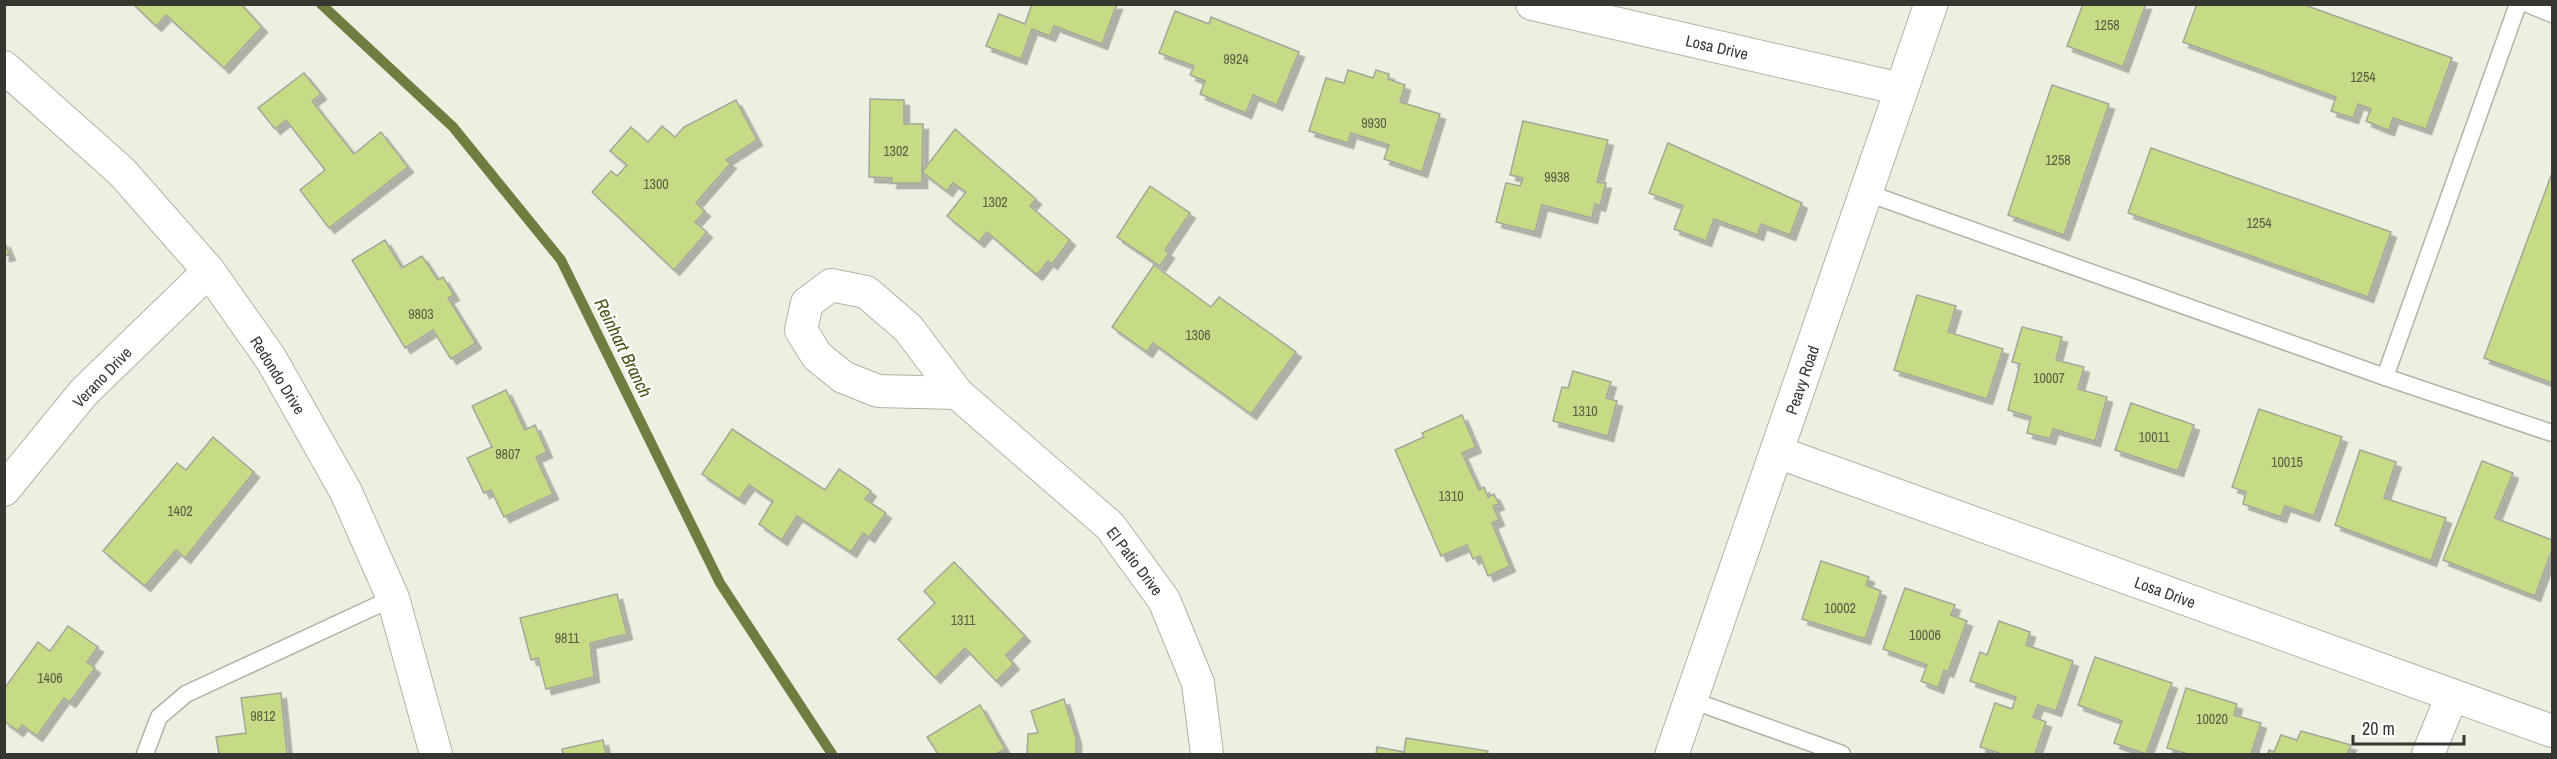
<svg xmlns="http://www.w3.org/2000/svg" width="2557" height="759" font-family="'Archivo Narrow',sans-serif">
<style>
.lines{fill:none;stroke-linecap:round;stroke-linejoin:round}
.stream{stroke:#6f7d40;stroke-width:10}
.building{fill:#c6db85;stroke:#a3a799;stroke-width:1.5;filter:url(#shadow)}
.service-casing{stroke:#b0b4a6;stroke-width:19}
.minor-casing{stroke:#b0b4a6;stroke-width:34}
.tertiary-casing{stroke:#b0b4a6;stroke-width:35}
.service{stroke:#fff;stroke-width:16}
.minor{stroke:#fff;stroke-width:32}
.tertiary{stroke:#fff;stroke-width:33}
.labels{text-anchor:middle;stroke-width:4.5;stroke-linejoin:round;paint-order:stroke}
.number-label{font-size:14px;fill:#596046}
.street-label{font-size:16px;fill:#353731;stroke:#fff}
.water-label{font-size:18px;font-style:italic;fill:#465315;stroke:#fff}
</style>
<defs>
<filter id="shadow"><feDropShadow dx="5.5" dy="5.5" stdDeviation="0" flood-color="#0004"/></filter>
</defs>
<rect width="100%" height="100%" fill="#ecf0e1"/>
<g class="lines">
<path class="stream" d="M 321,4 L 453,127 L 561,260 L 720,583 L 832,754"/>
</g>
<g class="building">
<path d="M 133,4 L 241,4 L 262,27 L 224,68 L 166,15 L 156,26 Z"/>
<path d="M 1032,4 L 1117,4 L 1102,44 L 1054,26 L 1050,36 L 1032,29 L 1021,59 L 986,46 L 999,14 L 1025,24 Z"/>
<path d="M 2083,4 L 2146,4 L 2123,67 L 2067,46 Z"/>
<path d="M 2197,4 L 2302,4 L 2452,58 L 2426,129 L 2393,118 L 2389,130 L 2385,129 L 2366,121 L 2371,109 L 2358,104 L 2353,118 L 2331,111 L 2336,97 L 2183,42 Z"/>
<path d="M 1175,11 L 1209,24 L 1211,17 L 1299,52 L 1277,105 L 1253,95 L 1246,113 L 1200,94 L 1205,81 L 1190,75 L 1194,66 L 1159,53 Z"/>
<path d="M 1348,70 L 1373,78 L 1376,70 L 1389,74 L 1388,79 L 1405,85 L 1400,102 L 1440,114 L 1422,172 L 1384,159 L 1389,145 L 1351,133 L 1348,143 L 1309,131 L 1326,78 L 1344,83 Z"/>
<path d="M 304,73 L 321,94 L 312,101 L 354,154 L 381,132 L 408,167 L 329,228 L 300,190 L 325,170 L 286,120 L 275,129 L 258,108 Z"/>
<path d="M 2052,85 L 2109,104 L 2064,235 L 2008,215 Z"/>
<path d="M 870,99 L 904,100 L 904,124 L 923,124 L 922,183 L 891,183 L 892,178 L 869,177 Z"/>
<path d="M 736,100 L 757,140 L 726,160 L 731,163 L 696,203 L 705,211 L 695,222 L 707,232 L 674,270 L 592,192 L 611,171 L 617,176 L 627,165 L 610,151 L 631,127 L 648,142 L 662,126 L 675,137 L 684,127 Z"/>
<path d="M 1523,121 L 1608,140 L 1597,182 L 1606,183 L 1600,206 L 1595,204 L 1592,218 L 1542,205 L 1535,232 L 1496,222 L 1506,183 L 1520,186 L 1523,178 L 1510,175 Z"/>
<path d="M 955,129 L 1036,199 L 1030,206 L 1070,240 L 1052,264 L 1048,261 L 1037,275 L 987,232 L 979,242 L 947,216 L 966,192 L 953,183 L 947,191 L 922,172 Z"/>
<path d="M 1668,143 L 1802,203 L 1790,235 L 1761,224 L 1758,235 L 1714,219 L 1706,241 L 1674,229 L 1683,206 L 1649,193 Z"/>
<path d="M 2151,148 L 2391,232 L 2368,297 L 2128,213 Z"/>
<path d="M 2552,173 L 2552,383 L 2484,358 Z"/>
<path d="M 1150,186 L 1190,213 L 1165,250 L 1169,253 L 1160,266 L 1117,237 Z"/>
<path d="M 385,240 L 402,268 L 422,256 L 438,280 L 443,277 L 454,295 L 448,298 L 476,343 L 451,359 L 433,330 L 405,348 L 352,260 Z"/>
<path d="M 4,241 L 10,255 L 4,256 Z"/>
<path d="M 1154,265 L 1211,307 L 1219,297 L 1296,352 L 1251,414 L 1153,343 L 1147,352 L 1112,327 Z"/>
<path d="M 1917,295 L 1956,306 L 1948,332 L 2003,349 L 1987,399 L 1894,370 Z"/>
<path d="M 2022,327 L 2062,337 L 2056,360 L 2084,367 L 2078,389 L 2107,397 L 2095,441 L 2053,429 L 2050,439 L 2027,433 L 2031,417 L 2008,410 L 2020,364 L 2012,362 Z"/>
<path d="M 1573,371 L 1611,382 L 1606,398 L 1617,401 L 1608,436 L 1553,421 L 1562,387 L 1568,388 Z"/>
<path d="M 506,390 L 525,430 L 535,425 L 547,452 L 536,457 L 553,494 L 504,517 L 491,490 L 484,493 L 467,458 L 492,447 L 472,406 Z"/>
<path d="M 2131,403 L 2194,425 L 2178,471 L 2115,450 Z"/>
<path d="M 2259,409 L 2342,437 L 2314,516 L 2285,506 L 2281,517 L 2243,504 L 2246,492 L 2232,487 Z"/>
<path d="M 1462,415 L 1476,447 L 1462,453 L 1479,490 L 1484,487 L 1488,497 L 1494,494 L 1499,504 L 1493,506 L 1499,520 L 1492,523 L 1510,566 L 1488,576 L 1480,556 L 1473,559 L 1467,545 L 1441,556 L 1395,450 L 1424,437 L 1422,433 Z"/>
<path d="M 732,429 L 825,490 L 839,469 L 871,491 L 865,499 L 886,513 L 869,537 L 863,533 L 851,552 L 797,516 L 782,540 L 759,524 L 773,501 L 749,485 L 739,499 L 702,474 Z"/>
<path d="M 213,437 L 254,472 L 185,558 L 176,550 L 145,586 L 103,551 L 177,463 L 186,470 Z"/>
<path d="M 2360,450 L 2396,462 L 2384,498 L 2446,518 L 2431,561 L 2335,525 Z"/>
<path d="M 2482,461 L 2513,473 L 2495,518 L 2552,540 L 2552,550 L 2535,596 L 2443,560 Z"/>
<path d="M 1821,561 L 1869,577 L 1866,585 L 1881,591 L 1865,639 L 1802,619 Z"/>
<path d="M 954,562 L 1025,636 L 1006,655 L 1014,664 L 996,681 L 965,648 L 935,678 L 898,639 L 935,603 L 924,591 Z"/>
<path d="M 1905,588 L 1955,605 L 1951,615 L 1967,621 L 1948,672 L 1944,670 L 1938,688 L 1921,681 L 1927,665 L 1883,649 Z"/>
<path d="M 617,594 L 627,634 L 590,643 L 594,677 L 546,689 L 538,658 L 531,660 L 520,618 Z"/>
<path d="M 1999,621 L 2030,632 L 2026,645 L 2073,661 L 2056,711 L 2038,705 L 2033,717 L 2046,722 L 2035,754 L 1999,754 L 1999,753 L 1980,747 L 1995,703 L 2012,709 L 2016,697 L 1970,681 L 1980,652 L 1987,655 Z"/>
<path d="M 68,626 L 98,647 L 87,662 L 95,668 L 70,702 L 64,698 L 37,736 L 22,725 L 18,731 L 4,721 L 4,689 L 38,642 L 50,651 Z"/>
<path d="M 2095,657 L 2172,683 L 2146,754 L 2114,743 L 2122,721 L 2078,705 Z"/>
<path d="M 2186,688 L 2237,704 L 2234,715 L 2261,723 L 2251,754 L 2188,754 L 2167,748 Z"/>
<path d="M 281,693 L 287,754 L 219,754 L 216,737 L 246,733 L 241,698 Z"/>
<path d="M 1064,699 L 1076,738 L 1076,754 L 1027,754 L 1028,734 L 1038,733 L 1031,711 Z"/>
<path d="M 980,705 L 1005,749 L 996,754 L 938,754 L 927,737 Z"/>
<path d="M 2301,731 L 2351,745 L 2347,754 L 2268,754 L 2269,750 L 2274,752 L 2281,735 L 2297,740 Z"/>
<path d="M 1406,738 L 1488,751 L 1487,754 L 1376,754 L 1377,747 L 1404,752 Z"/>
<path d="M 603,740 L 606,754 L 563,754 L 562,749 Z"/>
</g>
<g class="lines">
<defs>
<g id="service">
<path d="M 2528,4 L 2552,14"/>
<path d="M 1867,193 L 2385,377 L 2552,433"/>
<path d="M 2385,377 L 2518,4"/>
<path d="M 1691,700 L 1842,754"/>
<path d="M 145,754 L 159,717 L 186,694 L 393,598"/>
</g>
<g id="minor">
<path d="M 1532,4 L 1901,89"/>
<path d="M 4,67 L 122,172 L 209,271 L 271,359 L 346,492 L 393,598 L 436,754"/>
<path d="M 831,285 L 866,292 L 908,328 L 957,393 L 878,391 L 843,377 L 817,356 L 801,330 L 807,303 Z"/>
<path d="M 957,393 L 1110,526 L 1164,600 L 1198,683 L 1207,754"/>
<path d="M 1777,452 L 2552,731"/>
<path d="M 4,490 L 84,392 L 209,271"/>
<path d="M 2428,754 L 2452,696"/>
</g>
<path id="tertiary" d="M 1672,754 L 1931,4"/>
</defs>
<use href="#service" class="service-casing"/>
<use href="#minor" class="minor-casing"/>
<use href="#tertiary" class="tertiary-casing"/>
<use href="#service" class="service"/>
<use href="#minor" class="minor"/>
<use href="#tertiary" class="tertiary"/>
</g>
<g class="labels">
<g class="number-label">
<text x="2107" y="30">1258</text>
<text x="1236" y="64">9924</text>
<text x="2363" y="82">1254</text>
<text x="1374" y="128">9930</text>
<text x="896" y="156">1302</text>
<text x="2058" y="165">1258</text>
<text x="1557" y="182">9938</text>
<text x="656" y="189">1300</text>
<text x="995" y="207">1302</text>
<text x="2259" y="228">1254</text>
<text x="421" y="319">9803</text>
<text x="1198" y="340">1306</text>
<text x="2049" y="383">10007</text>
<text x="1585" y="416">1310</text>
<text x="2154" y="442">10011</text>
<text x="508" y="459">9807</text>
<text x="2287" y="467">10015</text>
<text x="1451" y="501">1310</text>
<text x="180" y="516">1402</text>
<text x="1840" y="613">10002</text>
<text x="963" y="625">1311</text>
<text x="1925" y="640">10006</text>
<text x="567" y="643">9811</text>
<text x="50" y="683">1406</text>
<text x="263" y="721">9812</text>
<text x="2212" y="724">10020</text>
</g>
<g class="street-label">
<text transform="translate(1717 47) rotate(13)" y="6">Losa Drive</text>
<text transform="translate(278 375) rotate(58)" y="6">Redondo Drive</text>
<text transform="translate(102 377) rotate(-46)" y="6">Verano Drive</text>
<text transform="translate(1802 380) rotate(-71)" y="6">Peavy Road</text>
<text transform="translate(1135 561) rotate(53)" y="6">El Patio Drive</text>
<text transform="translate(2165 592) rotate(20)" y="6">Losa Drive</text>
</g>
<g class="water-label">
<text transform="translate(623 348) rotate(64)" y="6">Reinhart Branch</text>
</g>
</g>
<rect width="2557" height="759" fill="none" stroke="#353731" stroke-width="12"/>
<path d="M2353 735v9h111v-9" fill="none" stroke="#353731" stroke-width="3"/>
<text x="2362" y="735" font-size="18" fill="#353731" stroke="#ffffff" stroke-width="4.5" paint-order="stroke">20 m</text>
</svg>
